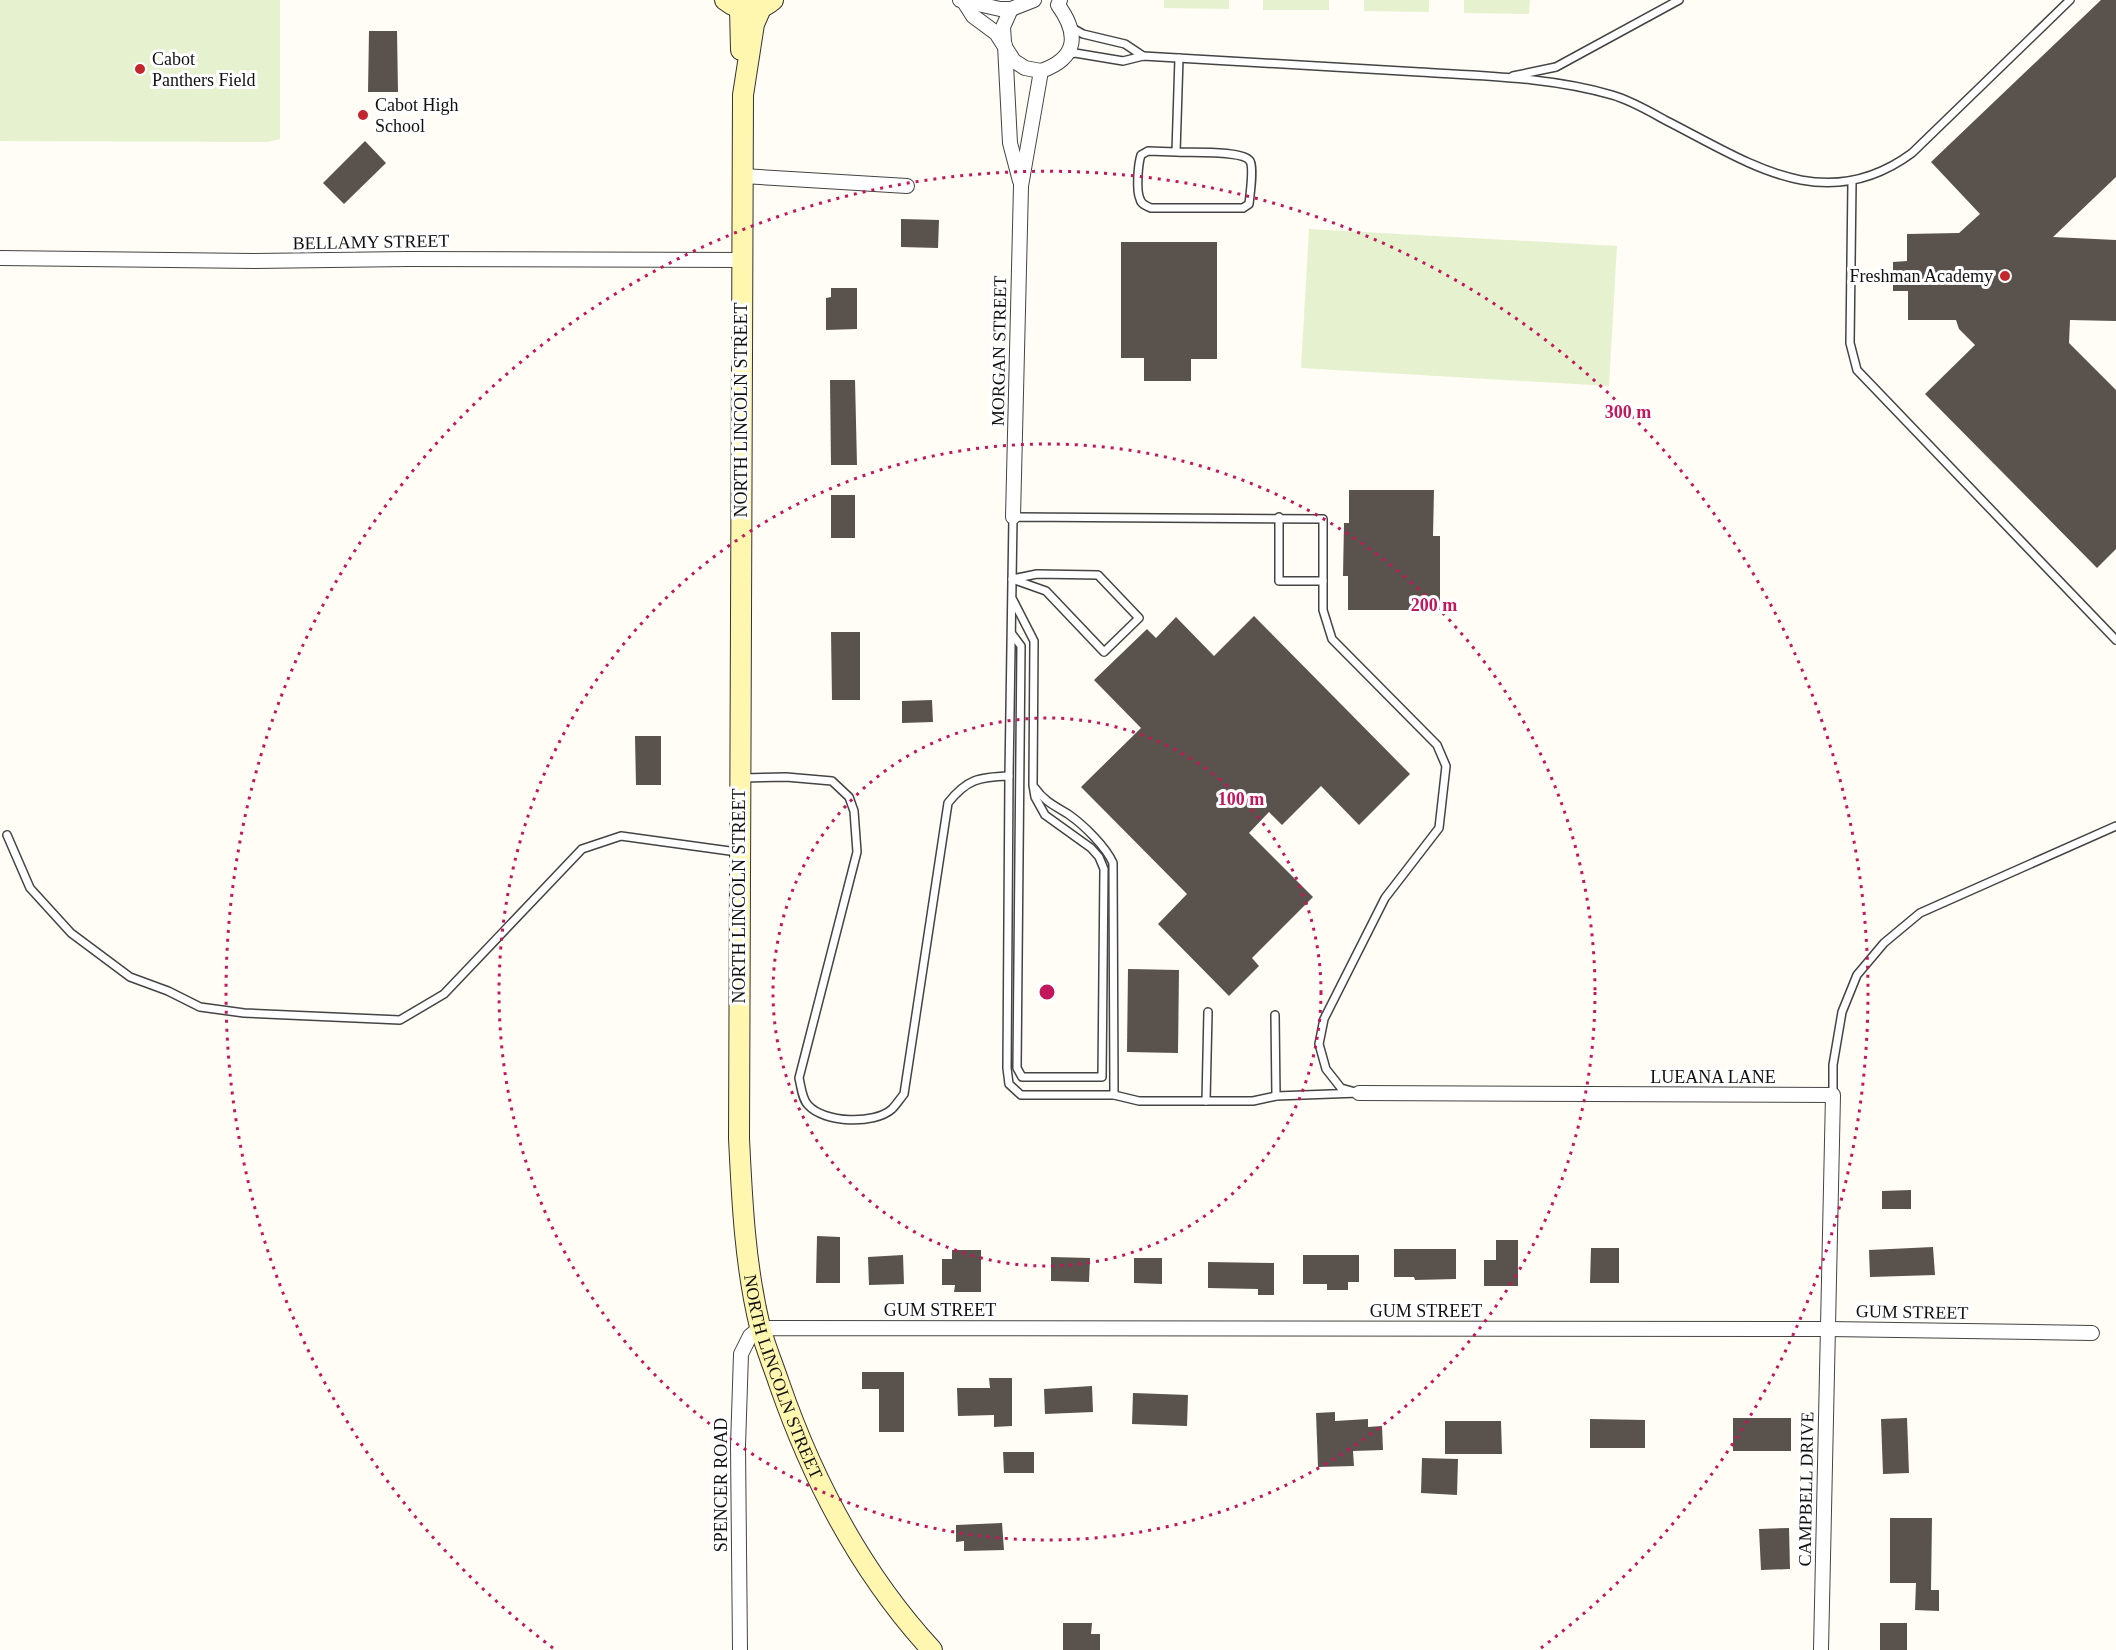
<svg xmlns="http://www.w3.org/2000/svg" width="2116" height="1650" font-family="'Times New Roman',serif">
<style>
.pitch{fill:#e6f2cf}
.building{fill:#5a524d}
.lines{fill:none;stroke-linecap:round;stroke-linejoin:round}
.lane-casing{stroke:#444;stroke-width:10}
.street-casing{stroke:#444;stroke-width:16}
.secondary-casing{stroke:#333;stroke-width:22}
.lane{stroke:#fff;stroke-width:7}
.street{stroke:#fff;stroke-width:14}
.secondary{stroke:#fff6b0;stroke-width:20}
.ring{fill:none;stroke:#c2185b;stroke-width:3;stroke-dasharray:3 6}
.poi-dot{fill:#c4262e;stroke:#fff;stroke-width:2}
.labels{text-anchor:middle;stroke-width:6;stroke-linejoin:round;paint-order:stroke}
.poi-label{font-size:18px;fill:#111;stroke:#fff;text-anchor:start}
.street-label{font-size:18px;fill:#111;stroke:#fff}
.centre{fill:#c2185b;stroke:#fff;stroke-width:3}
.ring-label{font-size:18px;text-anchor:middle;font-weight:bold;fill:#c2185b;stroke:#fff;stroke-width:6;stroke-linejoin:round;paint-order:stroke}
</style>
<rect width="100%" height="100%" fill="#fffdf5"/>
<g class="pitch">
<path d="M 0,0 L 280,0 L 280,139 L 268,142 L 0,141 Z"/>
<path d="M 1164,0 L 1229,0 L 1229,9 L 1164,8 Z"/>
<rect x="1263" y="0" width="66" height="10"/>
<path d="M 1364,0 L 1429,0 L 1429,12 L 1364,11 Z"/>
<path d="M 1464,0 L 1530,0 L 1529,14 L 1464,13 Z"/>
<path d="M 1309,229 L 1617,246 L 1609,386 L 1301,368 Z"/>
</g>
<g class="building">
<path d="M 2101,0 L 2116,0 L 2116,177 L 2053,237 L 2116,240 L 2116,321 L 2070,320 L 2069,343 L 2116,390 L 2116,549 L 2097,568 L 1925,394 L 1975,345 L 1959,329 L 1956,320 L 1908,320 L 1908,291 L 1893,291 L 1893,262 L 1907,261 L 1907,234 L 1959,233 L 1980,214 L 1931,162 Z"/>
<path d="M 369,31 L 397,31 L 398,92 L 368,92 Z"/>
<path d="M 365,141 L 386,163 L 344,204 L 323,183 Z"/>
<path d="M 901,219 L 939,220 L 938,248 L 901,247 Z"/>
<path d="M 1121,242 L 1217,242 L 1217,359 L 1191,359 L 1191,381 L 1144,381 L 1144,358 L 1121,358 Z"/>
<path d="M 831,288 L 857,288 L 857,329 L 826,330 L 826,298 L 831,297 Z"/>
<path d="M 830,380 L 855,380 L 857,465 L 831,465 Z"/>
<path d="M 1349,490 L 1434,490 L 1433,536 L 1440,536 L 1440,610 L 1348,610 L 1348,576 L 1343,576 L 1344,523 L 1349,523 Z"/>
<rect x="831" y="495" width="24" height="43"/>
<path d="M 1254,616 L 1410,774 L 1359,825 L 1321,786 L 1282,825 L 1269,812 L 1249,833 L 1313,897 L 1252,958 L 1259,966 L 1229,996 L 1158,924 L 1187,894 L 1081,787 L 1141,728 L 1094,680 L 1147,629 L 1156,638 L 1176,617 L 1214,656 Z"/>
<path d="M 831,632 L 860,632 L 860,700 L 832,700 Z"/>
<path d="M 932,700 L 933,722 L 902,723 L 902,701 Z"/>
<path d="M 635,736 L 661,736 L 661,785 L 636,785 Z"/>
<path d="M 1128,969 L 1179,970 L 1178,1053 L 1127,1052 Z"/>
<path d="M 1911,1190 L 1911,1209 L 1882,1209 L 1882,1191 Z"/>
<path d="M 817,1236 L 840,1237 L 840,1283 L 816,1283 Z"/>
<path d="M 1496,1240 L 1518,1240 L 1518,1286 L 1484,1286 L 1484,1260 L 1496,1260 Z"/>
<path d="M 1933,1247 L 1935,1275 L 1870,1277 L 1869,1250 Z"/>
<path d="M 1591,1248 L 1619,1248 L 1619,1283 L 1590,1283 Z"/>
<path d="M 1394,1249 L 1456,1249 L 1456,1279 L 1415,1280 L 1414,1277 L 1394,1277 Z"/>
<path d="M 952,1250 L 981,1250 L 981,1292 L 954,1292 L 955,1285 L 942,1285 L 942,1259 L 952,1259 Z"/>
<path d="M 903,1255 L 904,1284 L 869,1285 L 868,1257 Z"/>
<path d="M 1303,1255 L 1359,1255 L 1359,1282 L 1348,1282 L 1348,1290 L 1327,1290 L 1327,1284 L 1303,1284 Z"/>
<path d="M 1051,1257 L 1090,1258 L 1089,1282 L 1051,1281 Z"/>
<path d="M 1134,1258 L 1162,1258 L 1162,1284 L 1134,1283 Z"/>
<path d="M 1208,1262 L 1274,1263 L 1274,1295 L 1258,1295 L 1258,1289 L 1208,1288 Z"/>
<path d="M 862,1372 L 904,1372 L 904,1432 L 879,1432 L 879,1389 L 862,1389 Z"/>
<path d="M 989,1378 L 1012,1378 L 1012,1426 L 994,1427 L 994,1415 L 958,1416 L 957,1388 L 990,1388 Z"/>
<path d="M 1092,1386 L 1093,1412 L 1045,1414 L 1044,1389 Z"/>
<path d="M 1133,1393 L 1188,1395 L 1187,1426 L 1132,1424 Z"/>
<path d="M 1335,1412 L 1335,1421 L 1368,1419 L 1368,1427 L 1382,1426 L 1383,1450 L 1353,1451 L 1354,1466 L 1318,1467 L 1316,1413 Z"/>
<rect x="1733" y="1418" width="58" height="33"/>
<path d="M 1907,1418 L 1909,1473 L 1883,1474 L 1881,1419 Z"/>
<path d="M 1590,1419 L 1645,1420 L 1645,1448 L 1590,1448 Z"/>
<path d="M 1445,1421 L 1501,1421 L 1502,1454 L 1445,1454 Z"/>
<path d="M 1003,1452 L 1034,1452 L 1034,1473 L 1004,1473 Z"/>
<path d="M 1422,1458 L 1458,1459 L 1457,1495 L 1421,1493 Z"/>
<path d="M 1890,1518 L 1932,1518 L 1931,1590 L 1939,1590 L 1939,1611 L 1915,1610 L 1916,1583 L 1890,1583 Z"/>
<path d="M 1002,1523 L 1004,1550 L 964,1551 L 964,1541 L 956,1542 L 956,1525 Z"/>
<path d="M 1789,1528 L 1790,1569 L 1761,1570 L 1759,1529 Z"/>
<path d="M 1063,1623 L 1092,1623 L 1091,1634 L 1100,1634 L 1100,1650 L 1063,1650 Z"/>
<rect x="1880" y="1623" width="27" height="27"/>
</g>
<g class="lines">
<defs>
<g id="lane">
<path d="M 1072,28 L 1083,34 L 1125,44 L 1143,56"/>
<path d="M 1067,55 L 1075,53 L 1123,61 L 1143,56 C 1235,61 1327,66 1419,72 C 1483,76 1550,77 1612,95 C 1630,100 1649,111 1665,120 C 1748,162 1824,218 1912,153 L 2070,0"/>
<path d="M 1513,76 L 1556,67 L 1679,0"/>
<path d="M 1176,152 C 1190,153 1243,150 1250,161 C 1254,168 1250,194 1249,204 L 1243,208 L 1151,208 C 1146,206 1141,204 1140,199 C 1136,191 1138,164 1141,155 L 1148,151 L 1176,152 L 1179,58"/>
<path d="M 1852,182 L 1850,343 L 1857,370 L 2116,640"/>
<path d="M 1013,517 L 1323,519 L 1323,610 L 1332,639 L 1437,745 L 1446,766 L 1439,828 L 1385,898 L 1324,1019 L 1319,1044 L 1326,1069 L 1341,1088 L 1359,1093 L 1276,1096 L 1253,1101 L 1139,1101 L 1114,1095 L 1021,1095 L 1009,1084 L 1007,1068 L 1009,776 Z"/>
<path d="M 1279,517 L 1279,581 L 1323,581"/>
<path d="M 1037,574 L 1098,575 L 1139,618 L 1104,652 L 1046,591 L 1012,579 Z"/>
<path d="M 1012,634 L 1021,646 L 1017,1068 L 1022,1077 L 1102,1077 L 1104,869 L 1099,857 L 1091,848 L 1045,815 L 1035,797 L 1033,785 L 1034,641 L 1013,600"/>
<path d="M 742,778 L 786,777 L 832,781 L 849,797 L 854,811 L 857,852 L 799,1078 C 801,1086 802,1099 808,1105 C 824,1123 874,1125 892,1109 C 896,1105 900,1099 904,1094 L 948,803 C 967,779 979,777 1009,776"/>
<path d="M 1035,788 C 1044,801 1055,806 1068,814 C 1084,825 1106,847 1113,863 L 1114,1095"/>
<path d="M 7,835 L 30,888 L 71,933 L 130,977 L 168,991 L 200,1007 L 244,1013 L 400,1020 L 444,994 L 582,849 L 621,836 L 737,852"/>
<path d="M 1275,1015 L 1276,1096"/>
<path d="M 1833,1095 L 1833,1065 L 1842,1012 L 1857,975 L 1884,943 L 1920,913 L 2116,826"/>
<path d="M 1206,1101 L 1208,1012"/>
</g>
<g id="street">
<path d="M 960,0 L 1000,9 L 1011,9 L 1034,0"/>
<path d="M 964,2 L 973,16 L 996,33 L 1014,61 L 1025,68 L 1041,71"/>
<path d="M 1004,42 L 1003,27 L 1011,9"/>
<path d="M 1005,45 L 1010,143 L 1020,181"/>
<path d="M 1041,71 C 1078,58 1079,34 1058,5 L 1060,0"/>
<path d="M 743,176 L 907,186"/>
<path d="M 0,258 L 254,261 L 408,259 L 742,260"/>
<path d="M 1013,517 L 1021,186 L 1041,71"/>
<path d="M 1359,1093 L 1833,1095 L 1821,1650"/>
<path d="M 740,1650 L 738,1446 L 741,1354 L 750,1336 L 760,1328 L 1828,1329 L 2092,1333"/>
</g>
<g id="secondary">
<path d="M 725,0 C 740,12 758,13 773,0"/>
<path id="s1" d="M 761,8 L 754,24 L 743,95 L 739,1138 C 742,1201 745,1265 760,1327 C 765,1346 773,1365 779,1383 C 813,1481 861,1573 932,1650"/>
<path d="M 740,9 L 741,50"/>
</g>
</defs>
<use href="#lane" class="lane-casing"/>
<use href="#street" class="street-casing"/>
<use href="#secondary" class="secondary-casing"/>
<use href="#lane" class="lane"/>
<use href="#street" class="street"/>
<use href="#secondary" class="secondary"/>
</g>
<g class="ring">
<circle cx="1047" cy="992" r="274"/>
<circle cx="1047" cy="992" r="548"/>
<path d="M553 1648A821 821 0 1 1 1541 1648"/>
</g>
<g class="poi-dot">
<circle cx="140" cy="69" r="6"/>
<circle cx="363" cy="115" r="6"/>
<circle cx="2005" cy="276" r="6"/>
</g>
<g class="labels">
<g class="poi-label">
<text x="152" y="65">Cabot<tspan x="152" dy="21">Panthers Field</tspan></text>
<text x="375" y="111">Cabot High<tspan x="375" dy="21">School</tspan></text>
<text x="1993" y="282" text-anchor="end">Freshman Academy</text>
</g>
<g class="street-label">
<text transform="translate(371 242) rotate(-1)" y="6">BELLAMY STREET</text>
<text transform="translate(999 351) rotate(-89)" y="6">MORGAN STREET</text>
<text transform="translate(741 410) rotate(-90)" y="6">NORTH LINCOLN STREET</text>
<text transform="translate(739 896) rotate(-90)" y="6">NORTH LINCOLN STREET</text>
<text x="1713" y="1083">LUEANA LANE</text>
<text x="940" y="1316">GUM STREET</text>
<text x="1426" y="1317">GUM STREET</text>
<text transform="translate(1912 1312) rotate(1)" y="6">GUM STREET</text>
<text dy="6" stroke="none"><textPath href="#s1" startOffset="1377">NORTH LINCOLN STREET</textPath></text>
<text transform="translate(721 1485) rotate(-90)" y="6">SPENCER ROAD</text>
<text transform="translate(1806 1489) rotate(-89)" y="6">CAMPBELL DRIVE</text>
</g>
</g>
<circle cx="1047" cy="992" r="9" class="centre"/>
<g class="ring-label">
<text x="1628" y="418">300 m</text>
<text x="1434" y="611">200 m</text>
<text x="1241" y="805">100 m</text>
</g>
</svg>
